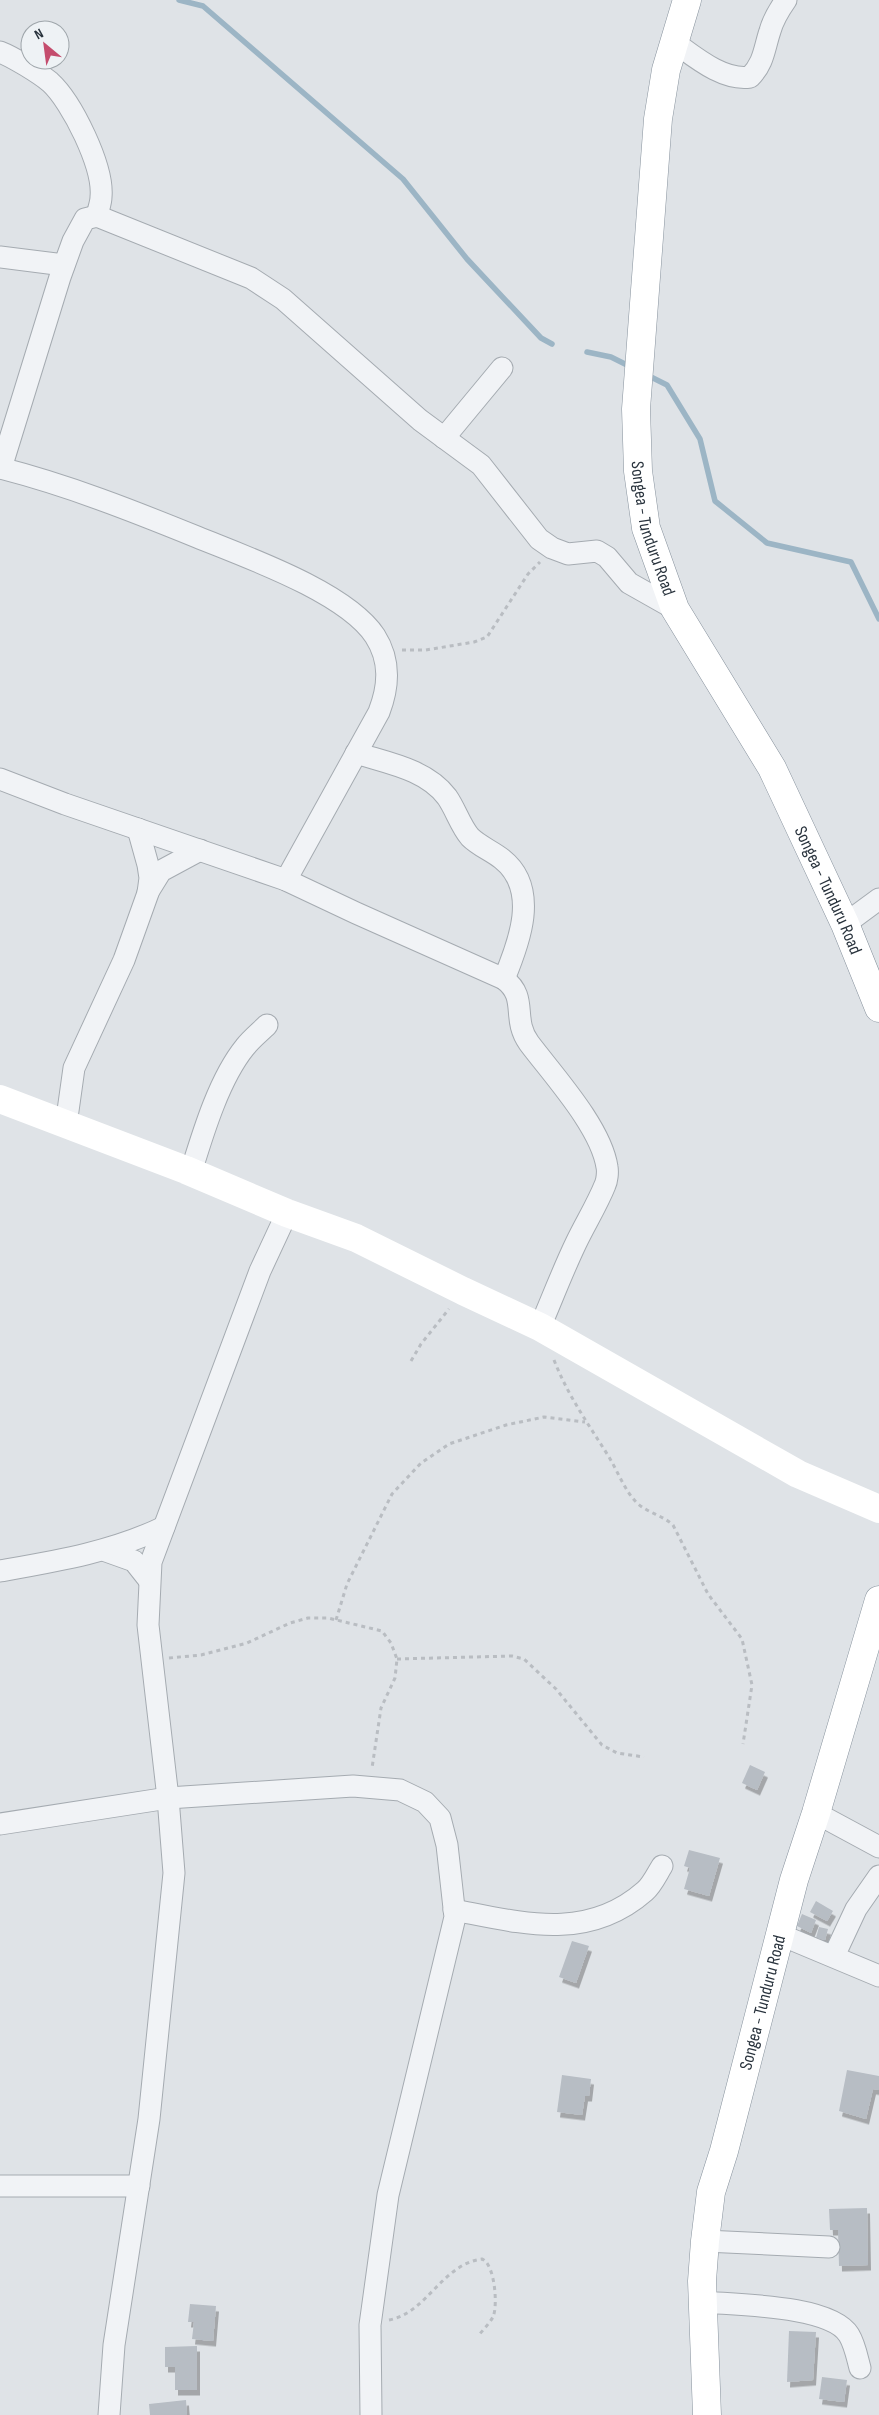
<svg xmlns="http://www.w3.org/2000/svg" width="879" height="2415" font-family="'Sofia Sans Condensed',sans-serif">
<style>
.lines{fill:none;stroke-linecap:round;stroke-linejoin:round}
.stream{stroke:#9cb5c5;stroke-width:5.5}
.building{fill:#b7bdc4;filter:url(#shadow)}
.street-casing{stroke:#a5abb1;stroke-width:23}
.highway-casing{stroke:#87929d;stroke-width:29}
.path{stroke:#b9bdc2;stroke-width:3;stroke-dasharray:4 4;stroke-linecap:butt}
.street{stroke:#f1f3f6;stroke-width:21}
.secondary{stroke:#fff;stroke-width:28}
.highway{stroke:#fff;stroke-width:28}
.labels{text-anchor:middle;stroke-width:5;stroke-linejoin:round;paint-order:stroke}
.street-label{font-size:18px;fill:#29333d;stroke:#eef2f5}
</style>
<defs>
<filter id="shadow"><feDropShadow dx="3" dy="5.5" stdDeviation="0" flood-color="#0004"/></filter>
</defs>
<rect width="100%" height="100%" fill="#dfe3e7"/>
<g class="lines">
<g class="stream">
<path d="M 179,0 L 203,6 L 403,179 L 467,259 L 541,338 L 552,344"/>
<path d="M 587,352 L 611,357 L 633,368"/>
<path d="M 645,374 L 667,385 L 700,439 L 715,501 L 767,543 L 851,562 L 879,619"/>
</g>
</g>
<g class="building">
<path d="M 750,1765 L 765,1772 L 757,1790 L 742,1783 Z"/>
<path d="M 689,1850 L 720,1858 L 709,1896 L 684,1889 L 690,1868 L 684,1866 Z"/>
<path d="M 816,1901 L 833,1911 L 827,1921 L 810,1912 Z"/>
<path d="M 802,1914 L 816,1920 L 811,1933 L 797,1926 Z"/>
<path d="M 819,1927 L 828,1929 L 825,1940 L 816,1938 Z"/>
<path d="M 572,1941 L 589,1946 L 576,1983 L 559,1977 Z"/>
<path d="M 847,2070 L 879,2076 L 879,2090 L 873,2089 L 866,2119 L 839,2111 Z"/>
<path d="M 562,2075 L 591,2079 L 589,2096 L 585,2096 L 582,2115 L 557,2112 Z"/>
<path d="M 867,2208 L 868,2265 L 839,2266 L 838,2230 L 830,2230 L 829,2209 Z"/>
<path d="M 190,2304 L 216,2306 L 213,2341 L 192,2339 L 194,2322 L 188,2322 Z"/>
<path d="M 789,2331 L 816,2332 L 813,2380 L 787,2382 Z"/>
<path d="M 197,2346 L 197,2390 L 175,2390 L 175,2367 L 165,2367 L 165,2347 Z"/>
<path d="M 822,2377 L 847,2380 L 844,2402 L 819,2399 Z"/>
<path d="M 186,2400 L 187,2415 L 150,2415 L 149,2404 Z"/>
</g>
<g class="lines">
<defs>
<g id="street">
<path d="M 674,42 C 695,57 723,81 750,77 C 764,63 764,49 770,31 C 773,20 779,10 786,0"/>
<path d="M 0,52 C 13,57 39,73 50,82 C 72,102 104,167 101,197 C 101,203 98,210 97,216"/>
<path d="M 0,257 L 64,265"/>
<path d="M 444,438 L 502,368"/>
<path d="M 0,468 C 67,485 133,511 197,537 C 246,557 346,592 375,636 C 391,661 389,686 379,712 L 286,880"/>
<path d="M 1,468 L 60,277 L 73,241 L 85,219 L 97,216 L 251,278 L 283,299 L 420,420 L 481,465 L 539,539 L 552,548 L 568,554 L 597,551 L 607,557 L 629,583 L 675,609"/>
<path d="M 356,753 C 387,763 426,769 447,797 C 456,810 460,825 470,837 C 479,846 492,851 502,859 C 540,889 519,943 504,979"/>
<path d="M 0,779 L 65,804 L 286,880 L 356,913 L 504,979 C 529,998 511,1018 529,1043 C 553,1075 601,1127 607,1167 C 608,1172 607,1181 605,1185 C 597,1205 585,1224 576,1243 C 563,1270 552,1299 540,1327"/>
<path d="M 148,892 L 161,871 L 200,850"/>
<path d="M 845,924 L 879,899"/>
<path d="M 66,1125 L 74,1068 L 124,960 L 148,893 L 150,878 L 148,865 L 138,829"/>
<path d="M 191,1172 C 203,1133 219,1079 245,1047 C 251,1039 260,1032 267,1025"/>
<path d="M 106,1551 L 134,1561 L 149,1580"/>
<path d="M 0,1571 C 57,1561 112,1552 164,1527"/>
<path d="M 816,1813 L 879,1847"/>
<path d="M 0,1824 L 168,1798 L 353,1786 L 400,1790 L 425,1802 L 440,1818 L 447,1845 L 455,1917 L 388,2195 L 370,2325 L 371,2415"/>
<path d="M 454,1910 C 522,1923 587,1942 645,1891 C 652,1885 657,1874 662,1866"/>
<path d="M 781,1935 L 879,1976"/>
<path d="M 834,1956 L 856,1909 L 879,1876"/>
<path d="M 0,2186 L 139,2186"/>
<path d="M 705,2241 L 829,2247"/>
<path d="M 703,2302 C 737,2305 831,2305 849,2335 C 855,2345 857,2357 860,2368"/>
<path d="M 109,2415 L 114,2345 L 149,2119 L 174,1873 L 168,1798 L 148,1625 L 151,1562 L 260,1271 L 287,1213"/>
</g>
<g id="highway">
<path id="s1" d="M 687,0 L 666,70 L 658,119 L 636,409 L 638,471 L 646,528 L 675,609 L 772,768 L 845,924 L 879,1008"/>
<path id="s2" d="M 707,2415 L 702,2281 L 705,2241 L 711,2192 L 724,2151 L 794,1880 L 816,1813 L 879,1600"/>
</g>
</defs>
<use href="#street" class="street-casing"/>
<use href="#highway" class="highway-casing"/>
<g class="path">
<path d="M 402,650 L 426,650 L 474,642 L 487,637 L 528,574 L 540,562"/>
<path d="M 554,1360 C 568,1396 589,1425 609,1457 C 618,1472 625,1491 637,1503 C 648,1513 662,1515 673,1525 L 708,1594 L 742,1639 L 752,1685 L 743,1744"/>
<path d="M 411,1361 L 421,1344 L 449,1309"/>
<path d="M 336,1620 L 347,1584 L 392,1494 L 421,1463 L 449,1444 L 506,1425 L 544,1417 L 585,1422"/>
<path d="M 169,1658 L 201,1655 L 247,1643 L 290,1623 L 308,1618 L 328,1618 L 382,1631 L 391,1643 L 397,1659 L 395,1678 L 381,1708 L 372,1768"/>
<path d="M 397,1659 L 512,1656 L 524,1659 L 556,1689 L 602,1745 L 617,1753 L 644,1757"/>
<path d="M 389,2320 C 427,2313 442,2264 482,2259 C 495,2264 498,2306 493,2317 C 489,2324 483,2330 478,2336"/>
</g>
<use href="#street" class="street"/>
<path class="secondary" d="M 0,1099 L 186,1170 L 287,1213 L 356,1238 L 463,1291 L 540,1327 L 798,1474 L 879,1509"/>
<use href="#highway" class="highway"/>
</g>
<g class="labels">
<g class="street-label">
<text dy="6" stroke="none"><textPath href="#s1" startOffset="535">Songea - Tunduru Road</textPath></text>
<text dy="6" stroke="none"><textPath href="#s1" startOffset="940">Songea - Tunduru Road</textPath></text>
<text dy="6" stroke="none"><textPath href="#s2" startOffset="420">Songea - Tunduru Road</textPath></text>
</g>
</g>
<g transform="translate(45 45) rotate(331)"><circle r="24" fill="#eef2f5" stroke="#9fa6ab"/>
<path d="M0-4L9 19L0 12L-9 19Z" fill="#c44c6d"/>
<text y="-8" font-size="14" font-weight="bold" text-anchor="middle" fill="#29333d">N</text>
</g>
</svg>
